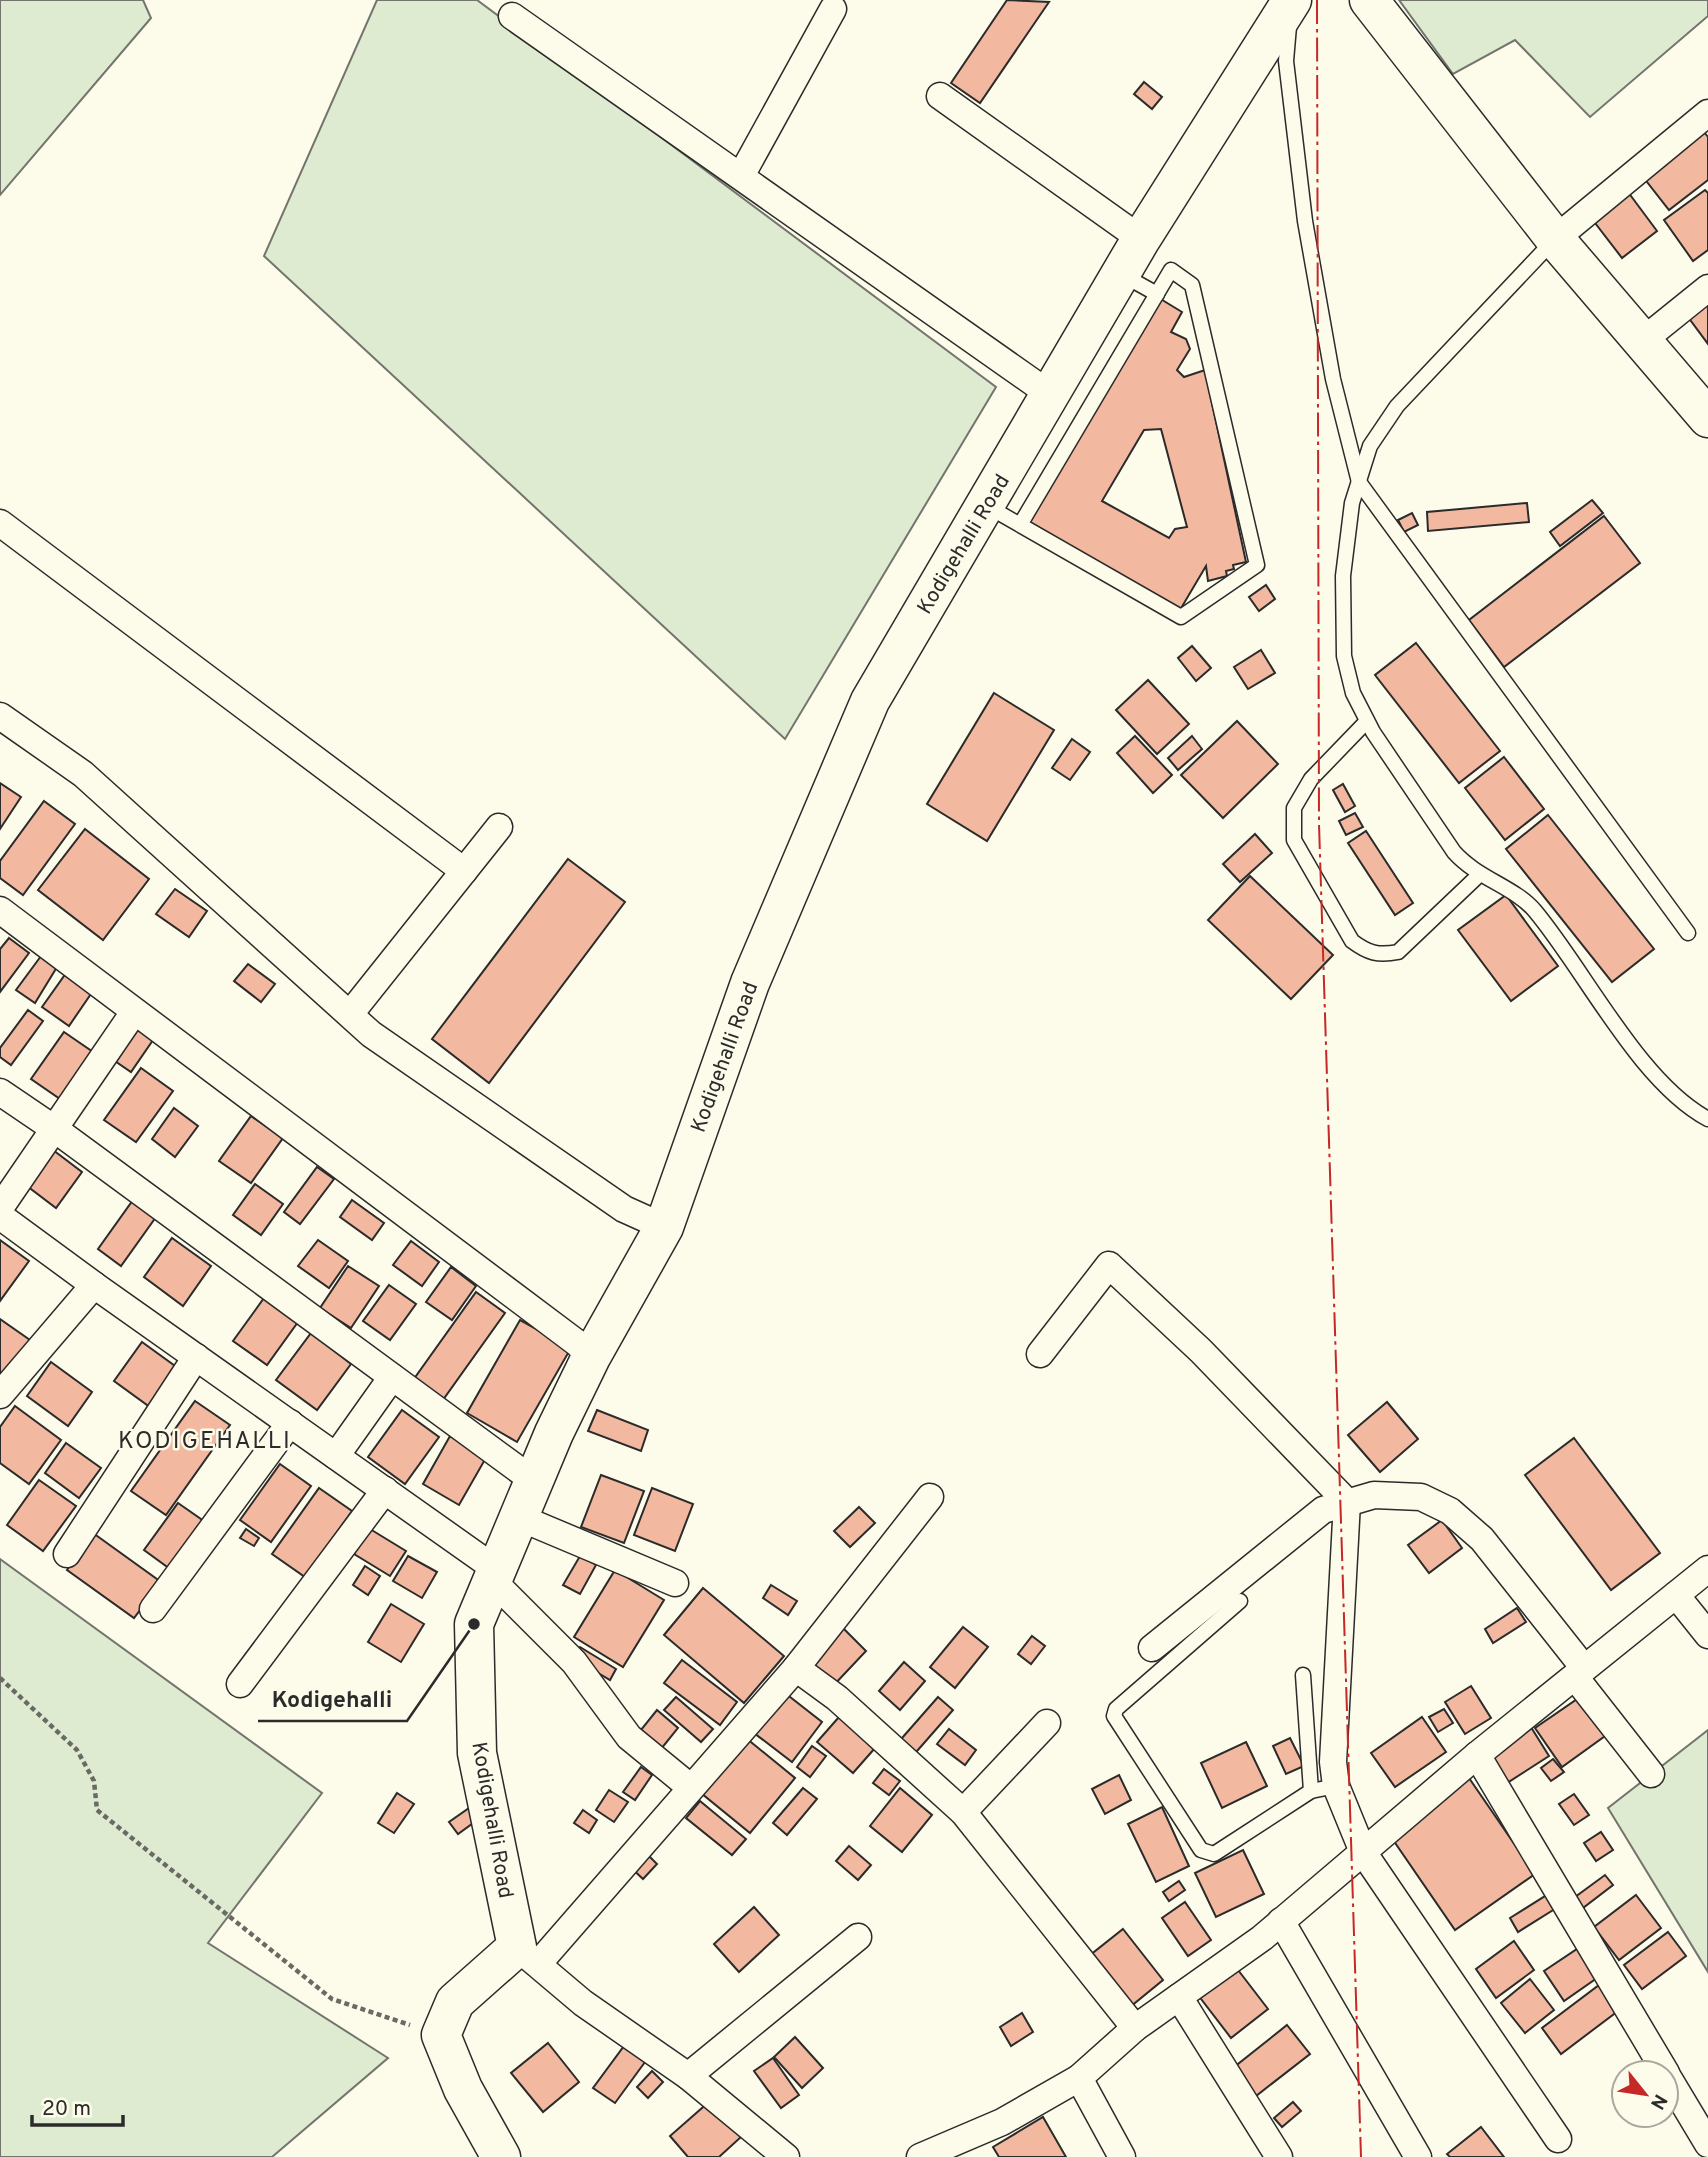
<svg xmlns="http://www.w3.org/2000/svg" width="1708" height="2157" font-family="Overpass,sans-serif">
<style>
.green{fill:#deebd1;stroke:#74746e;stroke-width:2}
.building{fill:#f2b8a0;stroke:#2b2b2b;stroke-width:2;fill-rule:evenodd}
.lines{fill:none;stroke-linecap:round;stroke-linejoin:round}
.lane-casing{stroke:#2b2b2b;stroke-width:17}
.street-casing{stroke:#2b2b2b;stroke-width:29}
.secondary-casing{stroke:#2b2b2b;stroke-width:41}
.path{stroke:#6a6964;stroke-width:4.5;stroke-dasharray:5 3.5;stroke-linecap:butt}
.lane{stroke:#fdfbea;stroke-width:14}
.street{stroke:#fdfbea;stroke-width:26}
.secondary{stroke:#fdfbea;stroke-width:38}
.power{stroke:#c62828;stroke-width:2;stroke-dasharray:24 5 3.5 5;stroke-linecap:butt}
.labels{text-anchor:middle;stroke-width:5;stroke-linejoin:round;paint-order:stroke}
.street-label{font-size:21px;fill:#2b2b2b;stroke:#fdfbea}
.quarter-label{font-size:24px;letter-spacing:2px;fill:#2b2b2b;stroke:#fdfbea}
.leader{fill:none;stroke:#2b2b2b;stroke-width:2.5}
.callout-dot{fill:#2b2b2b;stroke:#fdfbea;stroke-width:2.5}
.callout-label{font-size:23px;text-anchor:middle;font-weight:bold;fill:#2b2b2b;stroke:#fdfbea;stroke-width:5;stroke-linejoin:round;paint-order:stroke}
</style>
<rect width="100%" height="100%" fill="#fdfbea"/>
<g class="green">
<path d="M 0,0 L 143,0 L 151,18 L 0,195 Z"/>
<path d="M 377,0 L 477,0 L 996,387 L 785,739 L 264,256 Z"/>
<path d="M 1399,0 L 1708,0 L 1708,16 L 1590,117 L 1515,40 L 1453,74 Z"/>
<path d="M 0,1559 L 322,1793 L 208,1943 L 388,2058 L 272,2157 L 0,2157 Z"/>
<path d="M 1708,1730 L 1708,1972 L 1608,1808 Z"/>
</g>
<g class="building">
<path d="M 1007,0 L 1049,2 L 980,103 L 951,83 Z"/>
<path d="M 1144,82 L 1162,97 L 1152,109 L 1134,94 Z"/>
<path d="M 1700,127 L 1708,137 L 1708,180 L 1669,210 L 1640,173 Z"/>
<path d="M 1705,190 L 1708,193 L 1708,250 L 1693,261 L 1664,220 Z"/>
<path d="M 1628,192 L 1657,231 L 1622,258 L 1592,219 Z"/>
<path d="M 1159,298 L 1182,312 L 1171,332 L 1186,339 L 1190,349 L 1177,370 L 1184,377 L 1205,370 L 1246,562 L 1233,565 L 1234,569 L 1226,571 L 1227,576 L 1208,581 L 1206,566 L 1180,610 L 1030,522 ZM 1161,429 L 1187,527 L 1175,529 L 1169,538 L 1102,501 L 1144,430 Z"/>
<path d="M 1708,302 L 1708,344 L 1688,317 Z"/>
<path d="M 1592,500 L 1603,513 L 1560,546 L 1550,532 Z"/>
<path d="M 1527,503 L 1529,522 L 1428,531 L 1427,512 Z"/>
<path d="M 1412,513 L 1418,525 L 1404,532 L 1398,520 Z"/>
<path d="M 1604,516 L 1640,563 L 1504,667 L 1469,620 Z"/>
<path d="M 1266,585 L 1275,599 L 1259,611 L 1249,597 Z"/>
<path d="M 1416,643 L 1500,751 L 1459,783 L 1375,675 Z"/>
<path d="M 1192,646 L 1211,668 L 1196,681 L 1178,658 Z"/>
<path d="M 1261,650 L 1275,673 L 1248,689 L 1234,667 Z"/>
<path d="M 1148,680 L 1189,724 L 1157,754 L 1116,710 Z"/>
<path d="M 994,693 L 1054,730 L 987,841 L 927,804 Z"/>
<path d="M 1237,721 L 1278,764 L 1223,818 L 1181,775 Z"/>
<path d="M 1135,736 L 1172,775 L 1153,793 L 1117,753 Z"/>
<path d="M 1192,736 L 1202,749 L 1178,770 L 1168,758 Z"/>
<path d="M 1072,739 L 1090,752 L 1070,780 L 1052,768 Z"/>
<path d="M 1504,757 L 1544,809 L 1505,840 L 1465,788 Z"/>
<path d="M 0,783 L 21,797 L 0,829 Z"/>
<path d="M 1343,784 L 1355,806 L 1345,812 L 1333,790 Z"/>
<path d="M 44,801 L 75,824 L 23,895 L 0,878 L 0,861 Z"/>
<path d="M 1355,813 L 1363,827 L 1346,835 L 1339,821 Z"/>
<path d="M 1548,815 L 1654,949 L 1612,982 L 1506,849 Z"/>
<path d="M 85,829 L 149,879 L 103,940 L 38,890 Z"/>
<path d="M 1366,831 L 1413,903 L 1395,915 L 1348,843 Z"/>
<path d="M 1255,834 L 1272,853 L 1240,882 L 1223,864 Z"/>
<path d="M 568,859 L 625,902 L 489,1083 L 432,1039 Z"/>
<path d="M 1250,876 L 1333,955 L 1291,999 L 1208,920 Z"/>
<path d="M 175,889 L 207,911 L 189,937 L 156,914 Z"/>
<path d="M 1506,895 L 1558,966 L 1511,1001 L 1458,930 Z"/>
<path d="M 9,938 L 29,953 L 0,992 L 0,949 Z"/>
<path d="M 41,956 L 57,967 L 35,1003 L 16,990 Z"/>
<path d="M 248,964 L 275,984 L 261,1002 L 234,981 Z"/>
<path d="M 69,969 L 95,988 L 69,1026 L 42,1007 Z"/>
<path d="M 28,1010 L 43,1021 L 11,1065 L 0,1057 L 0,1048 Z"/>
<path d="M 134,1027 L 153,1040 L 131,1072 L 112,1059 Z"/>
<path d="M 64,1032 L 96,1054 L 63,1101 L 31,1079 Z"/>
<path d="M 141,1068 L 173,1091 L 136,1142 L 104,1120 Z"/>
<path d="M 174,1108 L 198,1126 L 175,1157 L 152,1139 Z"/>
<path d="M 251,1116 L 283,1138 L 251,1183 L 219,1161 Z"/>
<path d="M 53,1150 L 82,1172 L 56,1208 L 27,1186 Z"/>
<path d="M 317,1167 L 334,1179 L 300,1224 L 284,1212 Z"/>
<path d="M 255,1184 L 283,1204 L 261,1235 L 233,1215 Z"/>
<path d="M 133,1200 L 156,1217 L 121,1266 L 98,1249 Z"/>
<path d="M 352,1200 L 384,1223 L 372,1240 L 340,1217 Z"/>
<path d="M 172,1238 L 211,1266 L 183,1306 L 144,1277 Z"/>
<path d="M 0,1240 L 29,1261 L 0,1301 Z"/>
<path d="M 318,1240 L 348,1261 L 329,1288 L 298,1266 Z"/>
<path d="M 411,1241 L 439,1262 L 422,1286 L 393,1265 Z"/>
<path d="M 348,1266 L 379,1286 L 351,1328 L 320,1308 Z"/>
<path d="M 451,1267 L 476,1286 L 452,1320 L 426,1302 Z"/>
<path d="M 389,1285 L 416,1304 L 390,1340 L 363,1321 Z"/>
<path d="M 476,1292 L 505,1313 L 440,1404 L 411,1383 Z"/>
<path d="M 264,1298 L 298,1322 L 267,1365 L 233,1341 Z"/>
<path d="M 0,1319 L 30,1340 L 0,1383 Z"/>
<path d="M 520,1320 L 571,1348 L 517,1442 L 467,1413 Z"/>
<path d="M 311,1333 L 351,1364 L 317,1410 L 276,1380 Z"/>
<path d="M 142,1342 L 182,1371 L 154,1410 L 114,1381 Z"/>
<path d="M 51,1362 L 92,1392 L 68,1426 L 27,1396 Z"/>
<path d="M 195,1401 L 230,1425 L 166,1515 L 131,1491 Z"/>
<path d="M 1387,1402 L 1418,1439 L 1380,1472 L 1348,1435 Z"/>
<path d="M 15,1406 L 61,1440 L 29,1484 L 0,1463 L 0,1427 Z"/>
<path d="M 402,1410 L 439,1437 L 405,1484 L 368,1457 Z"/>
<path d="M 597,1410 L 648,1430 L 641,1451 L 588,1431 Z"/>
<path d="M 450,1436 L 487,1456 L 459,1505 L 423,1484 Z"/>
<path d="M 1574,1438 L 1660,1553 L 1611,1590 L 1525,1475 Z"/>
<path d="M 66,1443 L 101,1468 L 79,1498 L 45,1473 Z"/>
<path d="M 280,1464 L 311,1486 L 271,1542 L 240,1520 Z"/>
<path d="M 601,1475 L 644,1491 L 624,1543 L 581,1527 Z"/>
<path d="M 39,1480 L 76,1506 L 43,1551 L 7,1525 Z"/>
<path d="M 319,1488 L 352,1511 L 305,1577 L 272,1554 Z"/>
<path d="M 652,1488 L 693,1504 L 675,1551 L 634,1535 Z"/>
<path d="M 178,1503 L 211,1526 L 177,1574 L 144,1550 Z"/>
<path d="M 859,1507 L 875,1523 L 850,1547 L 834,1531 Z"/>
<path d="M 1442,1520 L 1462,1548 L 1429,1573 L 1408,1545 Z"/>
<path d="M 246,1529 L 259,1538 L 254,1546 L 240,1538 Z"/>
<path d="M 370,1529 L 406,1551 L 390,1576 L 354,1554 Z"/>
<path d="M 93,1533 L 161,1582 L 134,1618 L 67,1570 Z"/>
<path d="M 408,1556 L 437,1572 L 422,1598 L 393,1581 Z"/>
<path d="M 580,1556 L 596,1565 L 580,1594 L 563,1585 Z"/>
<path d="M 365,1566 L 380,1576 L 368,1595 L 353,1585 Z"/>
<path d="M 615,1570 L 664,1600 L 623,1667 L 574,1637 Z"/>
<path d="M 771,1585 L 797,1601 L 788,1615 L 763,1598 Z"/>
<path d="M 703,1588 L 784,1656 L 744,1703 L 664,1635 Z"/>
<path d="M 391,1604 L 424,1624 L 401,1662 L 368,1642 Z"/>
<path d="M 1517,1608 L 1526,1622 L 1493,1643 L 1485,1629 Z"/>
<path d="M 841,1626 L 866,1651 L 832,1687 L 807,1662 Z"/>
<path d="M 963,1627 L 988,1647 L 955,1688 L 930,1667 Z"/>
<path d="M 1032,1636 L 1045,1646 L 1031,1664 L 1018,1654 Z"/>
<path d="M 580,1647 L 616,1669 L 610,1680 L 573,1658 Z"/>
<path d="M 682,1660 L 737,1702 L 720,1725 L 664,1683 Z"/>
<path d="M 904,1662 L 925,1681 L 900,1710 L 879,1691 Z"/>
<path d="M 1471,1686 L 1491,1718 L 1465,1734 L 1445,1702 Z"/>
<path d="M 785,1693 L 822,1722 L 792,1762 L 754,1733 Z"/>
<path d="M 1586,1693 L 1612,1731 L 1562,1767 L 1535,1728 Z"/>
<path d="M 676,1697 L 713,1729 L 701,1742 L 664,1710 Z"/>
<path d="M 938,1697 L 953,1710 L 910,1759 L 895,1746 Z"/>
<path d="M 1444,1709 L 1453,1723 L 1438,1732 L 1429,1717 Z"/>
<path d="M 657,1710 L 678,1728 L 657,1754 L 636,1736 Z"/>
<path d="M 839,1717 L 875,1748 L 853,1773 L 817,1742 Z"/>
<path d="M 1422,1717 L 1446,1752 L 1395,1787 L 1371,1753 Z"/>
<path d="M 1529,1724 L 1549,1756 L 1504,1785 L 1484,1753 Z"/>
<path d="M 949,1729 L 976,1750 L 965,1765 L 937,1744 Z"/>
<path d="M 746,1738 L 795,1778 L 750,1833 L 701,1793 Z"/>
<path d="M 1290,1738 L 1304,1766 L 1286,1774 L 1273,1746 Z"/>
<path d="M 1246,1742 L 1267,1786 L 1222,1808 L 1201,1763 Z"/>
<path d="M 812,1746 L 826,1756 L 810,1777 L 797,1767 Z"/>
<path d="M 1553,1759 L 1564,1772 L 1551,1781 L 1541,1768 Z"/>
<path d="M 641,1767 L 652,1775 L 635,1800 L 623,1792 Z"/>
<path d="M 884,1769 L 900,1781 L 889,1795 L 873,1783 Z"/>
<path d="M 1119,1775 L 1131,1800 L 1105,1814 L 1092,1789 Z"/>
<path d="M 1469,1778 L 1535,1874 L 1455,1930 L 1389,1834 Z"/>
<path d="M 803,1788 L 817,1799 L 787,1835 L 773,1823 Z"/>
<path d="M 900,1788 L 932,1815 L 902,1852 L 870,1826 Z"/>
<path d="M 609,1790 L 628,1802 L 614,1822 L 596,1810 Z"/>
<path d="M 397,1793 L 414,1804 L 394,1833 L 378,1823 Z"/>
<path d="M 1574,1794 L 1589,1815 L 1574,1825 L 1559,1804 Z"/>
<path d="M 700,1801 L 746,1839 L 732,1855 L 686,1818 Z"/>
<path d="M 472,1806 L 480,1818 L 458,1834 L 449,1822 Z"/>
<path d="M 1162,1807 L 1189,1866 L 1156,1882 L 1128,1824 Z"/>
<path d="M 583,1810 L 597,1820 L 589,1833 L 574,1823 Z"/>
<path d="M 1601,1832 L 1613,1850 L 1596,1861 L 1584,1843 Z"/>
<path d="M 849,1846 L 871,1865 L 858,1880 L 836,1861 Z"/>
<path d="M 642,1849 L 657,1864 L 643,1879 L 627,1864 Z"/>
<path d="M 1243,1850 L 1264,1894 L 1216,1917 L 1195,1873 Z"/>
<path d="M 1605,1875 L 1613,1885 L 1579,1911 L 1571,1900 Z"/>
<path d="M 1179,1881 L 1185,1890 L 1169,1901 L 1163,1892 Z"/>
<path d="M 1550,1893 L 1558,1907 L 1518,1932 L 1510,1918 Z"/>
<path d="M 1636,1895 L 1661,1928 L 1619,1960 L 1594,1927 Z"/>
<path d="M 1185,1902 L 1211,1940 L 1188,1956 L 1162,1918 Z"/>
<path d="M 754,1907 L 779,1935 L 739,1972 L 714,1944 Z"/>
<path d="M 1123,1929 L 1163,1980 L 1130,2007 L 1089,1956 Z"/>
<path d="M 1668,1932 L 1686,1956 L 1642,1989 L 1624,1965 Z"/>
<path d="M 1514,1941 L 1534,1970 L 1496,1998 L 1476,1969 Z"/>
<path d="M 1577,1949 L 1597,1978 L 1564,2001 L 1544,1971 Z"/>
<path d="M 1235,1966 L 1268,2009 L 1231,2038 L 1198,1995 Z"/>
<path d="M 1530,1979 L 1554,2010 L 1525,2033 L 1501,2003 Z"/>
<path d="M 1603,1982 L 1622,2008 L 1561,2054 L 1542,2028 Z"/>
<path d="M 1022,2013 L 1033,2032 L 1011,2046 L 1000,2027 Z"/>
<path d="M 1287,2025 L 1310,2054 L 1256,2096 L 1233,2068 Z"/>
<path d="M 795,2037 L 823,2068 L 802,2088 L 774,2057 Z"/>
<path d="M 548,2043 L 579,2082 L 543,2112 L 511,2073 Z"/>
<path d="M 624,2046 L 645,2062 L 615,2103 L 593,2088 Z"/>
<path d="M 773,2058 L 799,2095 L 781,2108 L 754,2071 Z"/>
<path d="M 652,2071 L 663,2082 L 648,2098 L 637,2087 Z"/>
<path d="M 710,2101 L 741,2137 L 719,2157 L 688,2157 L 670,2136 Z"/>
<path d="M 1293,2102 L 1301,2111 L 1282,2127 L 1274,2118 Z"/>
<path d="M 1043,2117 L 1066,2157 L 999,2157 L 993,2147 Z"/>
<path d="M 1481,2127 L 1504,2157 L 1450,2157 L 1447,2154 Z"/>
</g>
<g class="lines">
<defs>
<g id="lane">
<path d="M 1289,26 L 1286,61 L 1305,221 L 1333,379 L 1359,482 L 1688,933"/>
<path d="M 1554,240 L 1397,406 L 1370,446 L 1352,503 L 1343,576 L 1344,656 L 1353,693 L 1373,732 L 1454,852 C 1478,879 1515,887 1535,911 C 1586,972 1639,1082 1708,1119"/>
<path d="M 1121,274 L 1157,294"/>
<path d="M 987,506 L 1181,617 L 1257,565 L 1192,285 L 1171,270 L 1020,525"/>
<path d="M 1367,721 L 1311,779 L 1294,808 L 1294,840 L 1352,941 C 1368,953 1378,956 1398,952 L 1479,875"/>
<path d="M 1240,1601 L 1116,1709 L 1114,1716 L 1201,1850 L 1214,1854 L 1311,1791 L 1336,1786"/>
<path d="M 1303,1675 L 1311,1791"/>
</g>
<g id="street">
<path d="M 512,16 L 1051,395"/>
<path d="M 940,96 L 1141,239"/>
<path d="M 741,176 L 833,9"/>
<path d="M 1555,239 L 1708,113"/>
<path d="M 1641,342 L 1708,288"/>
<path d="M 0,523 L 464,871"/>
<path d="M 0,716 L 83,774 L 371,1034 L 624,1209 L 664,1227"/>
<path d="M 0,910 L 577,1343 L 591,1357"/>
<path d="M 350,1014 L 499,827"/>
<path d="M 0,1092 L 56,1130 L 534,1481"/>
<path d="M 0,1208 L 134,1012"/>
<path d="M 0,1216 L 94,1285"/>
<path d="M 1040,1354 L 1109,1265 L 1201,1351 L 1347,1502 L 1333,1762 L 1336,1786 L 1363,1852 L 1558,2139"/>
<path d="M 0,1395 L 94,1285 L 497,1570"/>
<path d="M 336,1456 L 392,1377"/>
<path d="M 518,1517 L 675,1583"/>
<path d="M 67,1554 L 196,1357"/>
<path d="M 492,1580 L 574,1662 L 629,1737 L 690,1787"/>
<path d="M 1676,1595 L 1708,1635"/>
<path d="M 153,1609 L 290,1423"/>
<path d="M 1152,1648 L 1323,1510 L 1374,1495 L 1421,1497 L 1450,1511 L 1482,1539 L 1584,1668"/>
<path d="M 796,1668 L 930,1497"/>
<path d="M 1575,1677 L 1651,1774"/>
<path d="M 240,1684 L 385,1490"/>
<path d="M 1477,1755 L 1666,2073"/>
<path d="M 963,1812 L 1047,1723"/>
<path d="M 1281,1921 L 1418,2157"/>
<path d="M 525,1954 L 583,2003 L 688,2076 L 786,2157"/>
<path d="M 538,1964 L 796,1668 L 837,1698 L 963,1812 L 1135,2028"/>
<path d="M 1179,1997 L 1279,2157"/>
<path d="M 1666,2074 L 1708,2144"/>
<path d="M 688,2076 L 858,1937"/>
<path d="M 1079,2078 L 1122,2157"/>
<path d="M 920,2157 L 1002,2122 L 1079,2078 L 1135,2028 L 1262,1938 L 1477,1755 L 1708,1569"/>
</g>
<g id="secondary">
<path d="M 1369,0 L 1555,239 L 1708,418"/>
<path d="M 501,2157 L 463,2089 L 441,2035 L 455,2002 L 517,1947 L 477,1753 L 474,1624 L 554,1433 L 591,1357 L 664,1227 L 750,983 L 870,701 L 1141,239 L 1292,0"/>
</g>
</defs>
<use href="#lane" class="lane-casing"/>
<use href="#street" class="street-casing"/>
<use href="#secondary" class="secondary-casing"/>
<path class="path" d="M 0,1678 L 77,1750 L 94,1781 L 97,1810 L 332,1999 L 410,2025"/>
<use href="#lane" class="lane"/>
<use href="#street" class="street"/>
<use href="#secondary" class="secondary"/>
<path class="power" d="M 1317,0 L 1319,824 L 1361,2157"/>
</g>
<g class="labels">
<g class="street-label">
<text transform="translate(963 544) rotate(-59)" y="7">Kodigehalli Road</text>
<text transform="translate(724 1057) rotate(-70)" y="7">Kodigehalli Road</text>
<text transform="translate(493 1820) rotate(80)" y="7">Kodigehalli Road</text>
</g>
<g class="quarter-label">
<text x="205" y="1448">KODIGEHALLI</text>
</g>
</g>
<path class="leader" d="M474 1624L407 1721H258"/>
<circle class="callout-dot" cx="474" cy="1624" r="7"/>
<g class="callout-label">
<text x="332" y="1707">Kodigehalli</text>
</g>
<g transform="translate(1645 2094) rotate(120)"><circle r="33" fill="#fdfbea" stroke="#a9a89e" stroke-width="2"/>
<path d="M0-5L12 26L0 18L-12 26Z" fill="#c62828"/>
<text y="-10" font-size="19" font-weight="bold" text-anchor="middle" fill="#2b2b2b">N</text>
</g>
<path d="M32 2115v10h91v-10" fill="none" stroke="#2b2b2b" stroke-width="3.5"/>
<text x="42" y="2115" font-size="21" fill="#2b2b2b" stroke="#fdfbea" stroke-width="5" paint-order="stroke">20 m</text>
</svg>
